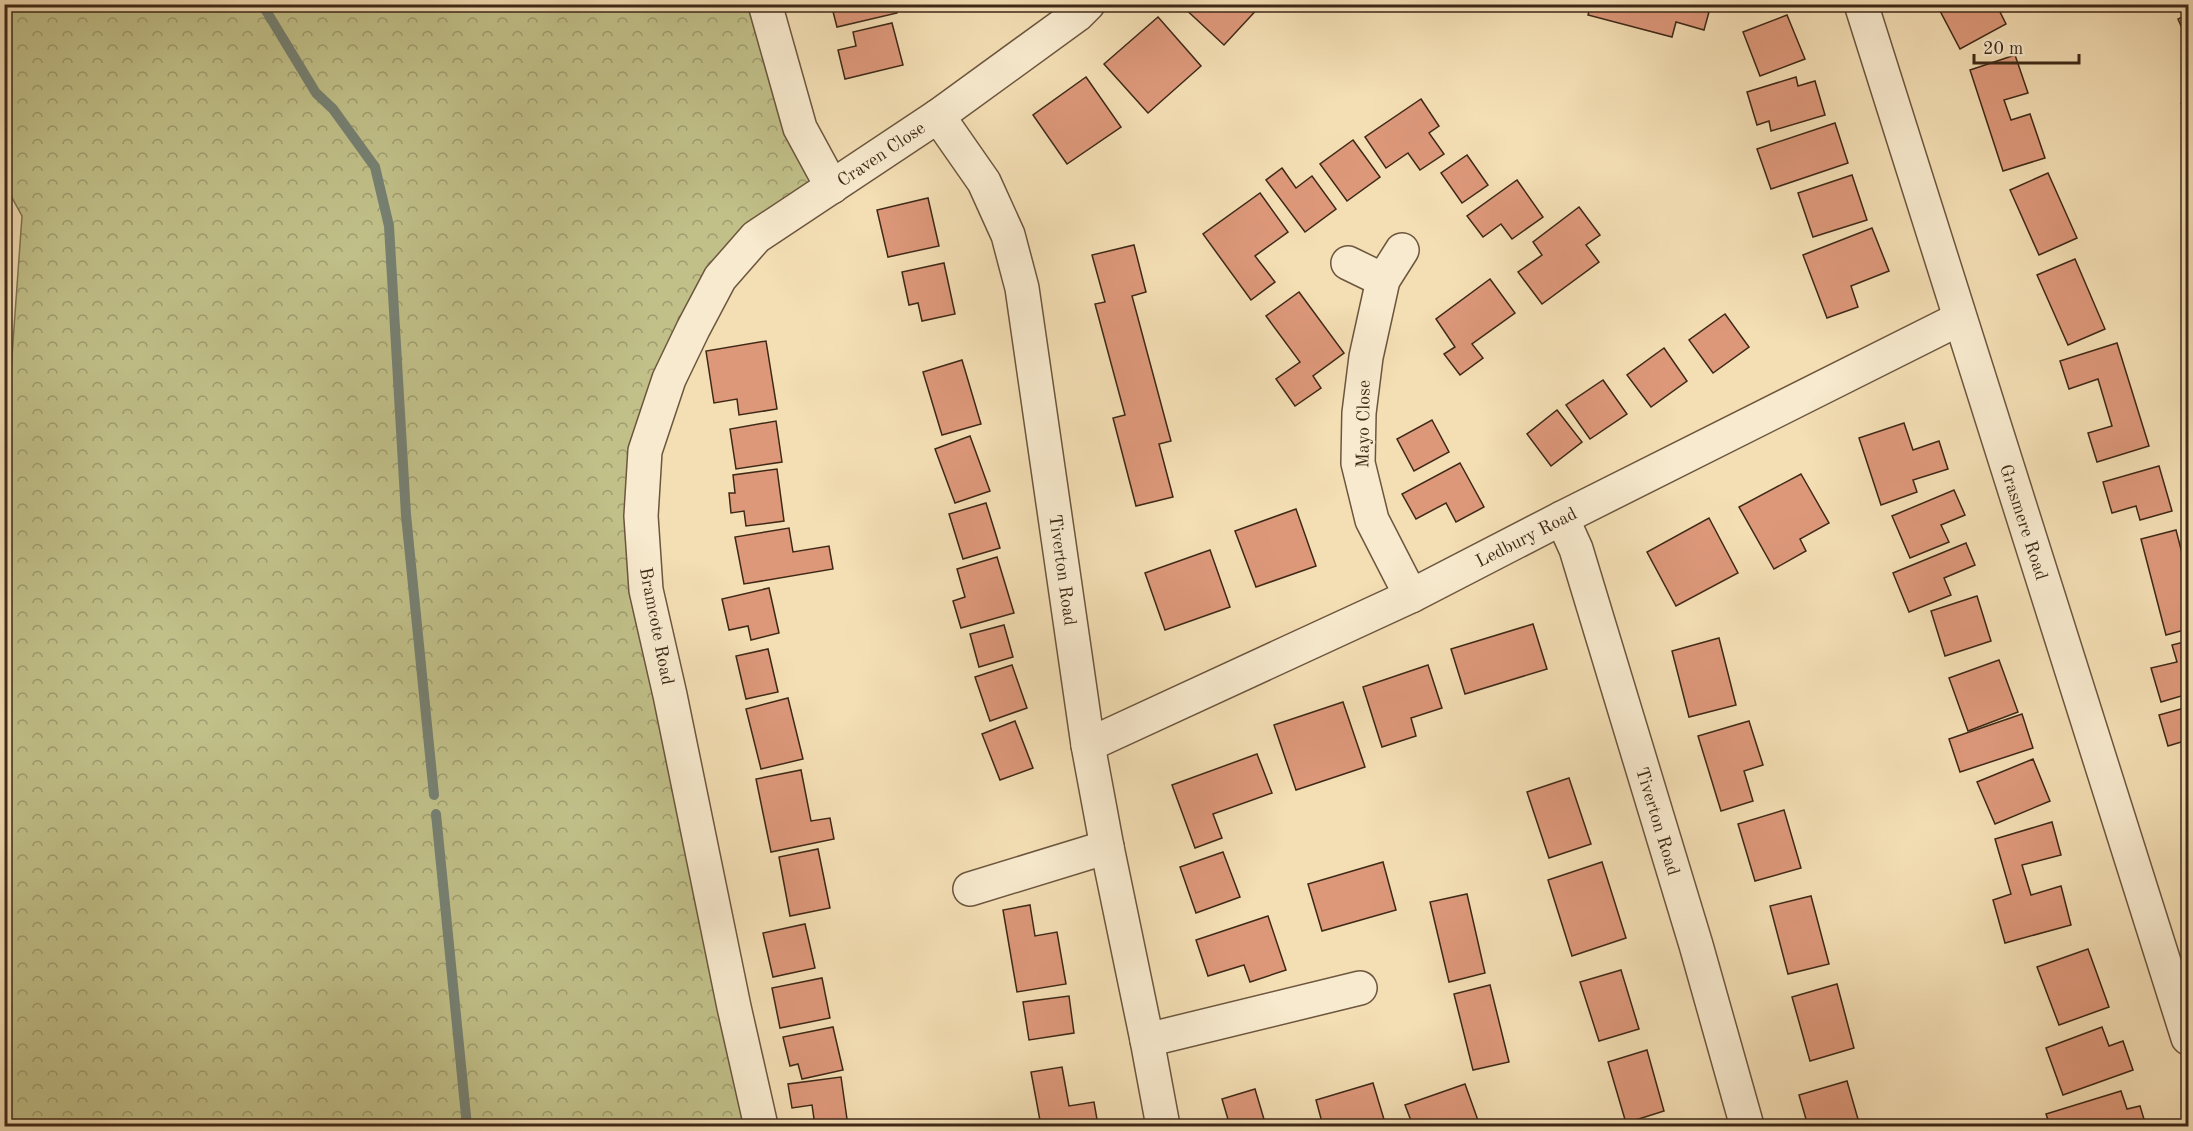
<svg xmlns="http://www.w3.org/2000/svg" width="2193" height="1131" font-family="'Old Standard TT',serif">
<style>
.park{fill:url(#park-crowns);stroke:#807450;stroke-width:1.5}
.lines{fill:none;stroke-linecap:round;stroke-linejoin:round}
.stream{stroke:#768173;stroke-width:10}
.building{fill:#dd987a;stroke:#3e2917;stroke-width:1.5}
.minor-casing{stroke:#6c563e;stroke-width:36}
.minor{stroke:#f8eace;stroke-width:33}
.labels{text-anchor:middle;stroke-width:4.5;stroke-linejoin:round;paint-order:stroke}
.street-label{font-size:18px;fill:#3e2917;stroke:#f8eace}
</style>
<defs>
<pattern id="park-crowns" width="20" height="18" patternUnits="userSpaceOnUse" patternTransform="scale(1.5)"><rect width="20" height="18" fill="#c1c089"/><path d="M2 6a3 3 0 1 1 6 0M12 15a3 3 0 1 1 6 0" fill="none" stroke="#9e9c6f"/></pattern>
</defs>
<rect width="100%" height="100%" fill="#f4deb4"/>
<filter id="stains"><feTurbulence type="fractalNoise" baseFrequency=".00333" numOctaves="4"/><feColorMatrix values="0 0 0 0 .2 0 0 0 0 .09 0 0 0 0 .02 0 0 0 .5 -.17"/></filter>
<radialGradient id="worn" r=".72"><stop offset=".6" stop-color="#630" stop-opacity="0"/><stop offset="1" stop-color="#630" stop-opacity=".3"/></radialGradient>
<path class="park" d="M 5,5 L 774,5 L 832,187 L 756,237 L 680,355 L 642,503 L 762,1126 L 5,1126 L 4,442 L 8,412 L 22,216 L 5,185 Z"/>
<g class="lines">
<g class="stream">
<path d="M 262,4 L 316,93 L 333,109 L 375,167 L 389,226 L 406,515 L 434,795"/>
<path d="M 436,814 L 467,1126"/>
</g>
</g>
<g class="building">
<path d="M 831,4 L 895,4 L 897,13 L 837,27 Z"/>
<path d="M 1180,4 L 1262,4 L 1224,45 Z"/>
<path d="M 1591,4 L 1694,4 L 1693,7 L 1709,12 L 1704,30 L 1676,22 L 1672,37 L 1588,15 Z"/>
<path d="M 1948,4 L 1996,4 L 2006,24 L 1960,49 L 1939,9 Z"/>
<path d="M 2188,14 L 2188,42 L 2178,19 Z"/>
<path d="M 1787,15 L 1805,59 L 1760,76 L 1743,32 Z"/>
<path d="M 1158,17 L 1201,66 L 1148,113 L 1104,64 Z"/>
<path d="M 892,23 L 903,65 L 845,79 L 838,50 L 856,46 L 853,32 Z"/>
<path d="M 2015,55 L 2028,93 L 2004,100 L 2011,120 L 2030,114 L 2045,158 L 2003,171 L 1970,70 Z"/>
<path d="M 1086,77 L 1121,127 L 1067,164 L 1033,115 Z"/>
<path d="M 1796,77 L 1798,86 L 1815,81 L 1825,115 L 1771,131 L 1769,121 L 1757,125 L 1747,92 Z"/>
<path d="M 1421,99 L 1439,126 L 1429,133 L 1444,154 L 1420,170 L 1408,153 L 1386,168 L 1365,137 Z"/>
<path d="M 2188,99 L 2188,118 L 2181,103 Z"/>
<path d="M 1835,123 L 1848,163 L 1771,189 L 1757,149 Z"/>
<path d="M 1353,140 L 1380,177 L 1347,201 L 1320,164 Z"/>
<path d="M 1467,155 L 1488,185 L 1462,203 L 1441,173 Z"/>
<path d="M 1282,168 L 1296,188 L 1312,176 L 1336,209 L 1305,232 L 1266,180 Z"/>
<path d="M 2048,173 L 2077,238 L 2039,255 L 2010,190 Z"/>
<path d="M 1852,175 L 1867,220 L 1813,237 L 1798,193 Z"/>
<path d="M 1517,180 L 1543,217 L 1512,239 L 1501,224 L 1483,237 L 1467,216 Z"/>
<path d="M 1260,193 L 1288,232 L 1255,256 L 1275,282 L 1251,300 L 1203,234 Z"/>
<path d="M 928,198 L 939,246 L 888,257 L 877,210 Z"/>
<path d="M 1579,207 L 1600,235 L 1586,245 L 1599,262 L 1542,304 L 1518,272 L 1542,255 L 1533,242 Z"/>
<path d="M 1872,228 L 1889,271 L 1851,286 L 1858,307 L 1827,318 L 1803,255 Z"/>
<path d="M 1134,245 L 1146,292 L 1132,296 L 1171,441 L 1159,444 L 1173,497 L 1136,506 L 1113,418 L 1125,415 L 1095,304 L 1105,302 L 1092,255 Z"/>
<path d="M 2075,259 L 2105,329 L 2068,345 L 2037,275 Z"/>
<path d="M 944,263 L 955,314 L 922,321 L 918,303 L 909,305 L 902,272 Z"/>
<path d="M 1490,279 L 1515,313 L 1472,344 L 1483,358 L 1460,375 L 1444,354 L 1455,347 L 1436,319 Z"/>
<path d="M 1299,292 L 1344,353 L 1313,376 L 1321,388 L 1295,406 L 1276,379 L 1300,362 L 1266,316 Z"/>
<path d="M 1725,314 L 1749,347 L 1713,373 L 1689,340 Z"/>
<path d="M 766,341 L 777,409 L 739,415 L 737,399 L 714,403 L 706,351 Z"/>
<path d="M 2117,343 L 2149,446 L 2097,462 L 2088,433 L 2112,426 L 2098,379 L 2069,389 L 2060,361 Z"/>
<path d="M 1664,348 L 1687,381 L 1651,407 L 1627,375 Z"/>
<path d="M 962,360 L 981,424 L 942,435 L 923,372 Z"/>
<path d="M 1603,380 L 1627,414 L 1590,439 L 1566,405 Z"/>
<path d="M 1557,410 L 1582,442 L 1551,466 L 1527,434 Z"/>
<path d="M 1432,420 L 1449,452 L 1414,471 L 1397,439 Z"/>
<path d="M 776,421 L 782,462 L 736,469 L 730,429 Z"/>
<path d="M 1904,423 L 1913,450 L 1939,441 L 1948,469 L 1913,480 L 1917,492 L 1881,505 L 1859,438 Z"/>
<path d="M 970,436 L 990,491 L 955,503 L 935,449 Z"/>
<path d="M 1460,463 L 1484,507 L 1456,522 L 1446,503 L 1416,519 L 1402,494 Z"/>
<path d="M 2159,466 L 2172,511 L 2140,520 L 2136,506 L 2112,513 L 2103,482 Z"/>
<path d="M 777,469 L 784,521 L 746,526 L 744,511 L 731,513 L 729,493 L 735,493 L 733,475 Z"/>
<path d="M 1801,474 L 1829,523 L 1800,539 L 1806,551 L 1774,569 L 1739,507 Z"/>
<path d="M 1954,490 L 1965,515 L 1941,525 L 1949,542 L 1910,558 L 1892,516 Z"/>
<path d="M 986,503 L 1000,548 L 963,559 L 949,514 Z"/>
<path d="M 1296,509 L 1316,566 L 1256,587 L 1235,531 Z"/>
<path d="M 1709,518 L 1738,573 L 1676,606 L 1647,552 Z"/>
<path d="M 789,528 L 793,552 L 829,546 L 833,569 L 744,584 L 735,537 Z"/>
<path d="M 2176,530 L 2188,576 L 2188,629 L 2166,635 L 2141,539 Z"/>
<path d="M 1966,543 L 1975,565 L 1944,578 L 1951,595 L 1909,612 L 1893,573 Z"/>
<path d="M 1210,550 L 1230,607 L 1165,630 L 1145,573 Z"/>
<path d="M 997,557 L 1014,613 L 961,628 L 953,601 L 965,597 L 957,569 Z"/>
<path d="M 769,588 L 779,633 L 751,640 L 748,626 L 729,630 L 722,599 Z"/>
<path d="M 1977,596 L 1991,641 L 1945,656 L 1931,611 Z"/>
<path d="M 1533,624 L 1547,669 L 1465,694 L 1451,649 Z"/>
<path d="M 1004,625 L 1013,657 L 979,667 L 970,634 Z"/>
<path d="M 1719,638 L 1736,705 L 1689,717 L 1672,651 Z"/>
<path d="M 2188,641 L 2188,694 L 2161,702 L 2151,668 L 2177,662 L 2172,645 Z"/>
<path d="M 768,649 L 778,692 L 746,699 L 736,656 Z"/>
<path d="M 1999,660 L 2018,712 L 1968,731 L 1949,678 Z"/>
<path d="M 1012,665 L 1027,708 L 990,721 L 975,677 Z"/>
<path d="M 1428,665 L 1442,708 L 1411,718 L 1416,736 L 1382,747 L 1363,687 Z"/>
<path d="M 788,698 L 803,759 L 761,769 L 746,709 Z"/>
<path d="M 1343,702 L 1365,767 L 1296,790 L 1274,725 Z"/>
<path d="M 2188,707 L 2188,740 L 2168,746 L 2159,715 Z"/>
<path d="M 2022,714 L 2033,748 L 1960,772 L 1949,739 Z"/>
<path d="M 1015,721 L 1033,768 L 1000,780 L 982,734 Z"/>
<path d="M 1749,721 L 1763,765 L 1744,771 L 1753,801 L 1721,811 L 1698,736 Z"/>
<path d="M 1257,754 L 1272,793 L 1213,814 L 1222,838 L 1195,848 L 1172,785 Z"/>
<path d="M 2033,759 L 2050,801 L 1995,824 L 1977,782 Z"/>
<path d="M 801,770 L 811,821 L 830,818 L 834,839 L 771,852 L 756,779 Z"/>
<path d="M 1569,778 L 1591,844 L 1549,858 L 1527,792 Z"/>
<path d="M 1784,810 L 1801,868 L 1755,881 L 1738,824 Z"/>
<path d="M 2052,822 L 2061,855 L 2022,865 L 2031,895 L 2061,886 L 2071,925 L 2005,943 L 1993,900 L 2011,894 L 1995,839 Z"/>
<path d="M 818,849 L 830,908 L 790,916 L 779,857 Z"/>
<path d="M 1223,852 L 1240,897 L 1196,913 L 1180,867 Z"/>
<path d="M 1383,862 L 1396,910 L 1322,931 L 1308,884 Z"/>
<path d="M 1602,862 L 1626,938 L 1572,956 L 1548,880 Z"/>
<path d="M 1467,894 L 1485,973 L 1449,982 L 1430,902 Z"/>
<path d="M 1811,896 L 1829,964 L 1788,974 L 1770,906 Z"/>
<path d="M 1030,905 L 1035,936 L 1057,932 L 1066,984 L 1017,992 L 1003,910 Z"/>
<path d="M 1268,916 L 1286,970 L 1250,982 L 1244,965 L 1208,976 L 1196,940 Z"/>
<path d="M 805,924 L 815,968 L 773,977 L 763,933 Z"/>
<path d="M 2088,949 L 2109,1007 L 2059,1025 L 2037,967 Z"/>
<path d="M 1621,970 L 1639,1029 L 1599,1041 L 1580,982 Z"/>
<path d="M 822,978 L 830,1018 L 780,1028 L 772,988 Z"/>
<path d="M 1837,984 L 1854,1048 L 1810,1061 L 1792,997 Z"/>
<path d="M 1490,985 L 1509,1062 L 1473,1070 L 1454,994 Z"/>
<path d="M 1069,996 L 1074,1033 L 1029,1040 L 1023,1002 Z"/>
<path d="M 833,1027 L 843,1070 L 802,1079 L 798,1064 L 790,1066 L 783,1037 Z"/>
<path d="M 2102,1027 L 2109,1046 L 2123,1041 L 2133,1070 L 2063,1095 L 2046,1048 Z"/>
<path d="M 1647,1050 L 1664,1111 L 1626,1123 L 1608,1062 Z"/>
<path d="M 1062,1067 L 1069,1106 L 1094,1102 L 1098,1125 L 1041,1126 L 1031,1072 Z"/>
<path d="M 841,1077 L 848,1126 L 815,1126 L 812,1105 L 792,1108 L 788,1084 Z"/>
<path d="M 1847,1081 L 1860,1126 L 1808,1126 L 1799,1095 Z"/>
<path d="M 1373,1083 L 1386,1126 L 1323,1126 L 1316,1100 Z"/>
<path d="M 1465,1084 L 1480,1126 L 1413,1126 L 1405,1105 Z"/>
<path d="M 1255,1089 L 1266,1126 L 1230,1126 L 1222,1099 Z"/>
<path d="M 2121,1091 L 2127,1109 L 2140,1106 L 2146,1126 L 2050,1126 L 2046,1114 Z"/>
</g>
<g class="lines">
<defs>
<g id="minor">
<path d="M 765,4 L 800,128 L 832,187"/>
<path d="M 1861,4 L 2188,1038"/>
<path d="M 938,116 L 984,182 L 1008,235 L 1022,288 L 1088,745 L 1107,847 L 1147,1040 L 1163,1126"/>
<path d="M 1402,250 L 1383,280 L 1366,357 L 1359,413 L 1358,463 L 1372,520 L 1411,596"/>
<path d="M 1348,263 L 1383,280"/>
<path d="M 1562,518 L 1576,549 L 1696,945 L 1747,1126"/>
<path d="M 1088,745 L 1411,596 L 1562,518 L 1959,319"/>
<path d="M 970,889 L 1107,847"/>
<path d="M 1147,1040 L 1360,988"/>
<path d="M 761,1126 L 734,1007 L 670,695 L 646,590 L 641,516 L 645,451 L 669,379 L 693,329 L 720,278 L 756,237 L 938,116 L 1077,15 L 1088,4"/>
</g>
</defs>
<use href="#minor" class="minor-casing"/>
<use href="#minor" class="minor"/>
</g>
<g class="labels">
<g class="street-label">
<text transform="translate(881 154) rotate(-34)" y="6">Craven Close</text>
<text transform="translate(1363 424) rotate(-89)" y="6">Mayo Close</text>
<text transform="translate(2024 522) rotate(72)" y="6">Grasmere Road</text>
<text transform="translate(1526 537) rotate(-27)" y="6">Ledbury Road</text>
<text transform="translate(1063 570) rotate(82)" y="6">Tiverton Road</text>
<text transform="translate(657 626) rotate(79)" y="6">Bramcote Road</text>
<text transform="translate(1658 821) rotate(73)" y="6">Tiverton Road</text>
</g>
</g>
<rect width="2193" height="1131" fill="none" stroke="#f4deb4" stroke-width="24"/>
<rect x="6" y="6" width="2181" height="1119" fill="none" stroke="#3e2917" stroke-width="3"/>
<rect x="12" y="12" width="2169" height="1107" fill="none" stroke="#3e2917" stroke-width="1.5"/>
<path d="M1974 54v9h105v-9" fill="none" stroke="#3e2917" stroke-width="3"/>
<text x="1983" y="54" font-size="18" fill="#3e2917" stroke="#f8eace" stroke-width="4.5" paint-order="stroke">20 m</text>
<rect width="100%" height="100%" filter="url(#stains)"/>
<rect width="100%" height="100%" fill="url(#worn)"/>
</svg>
